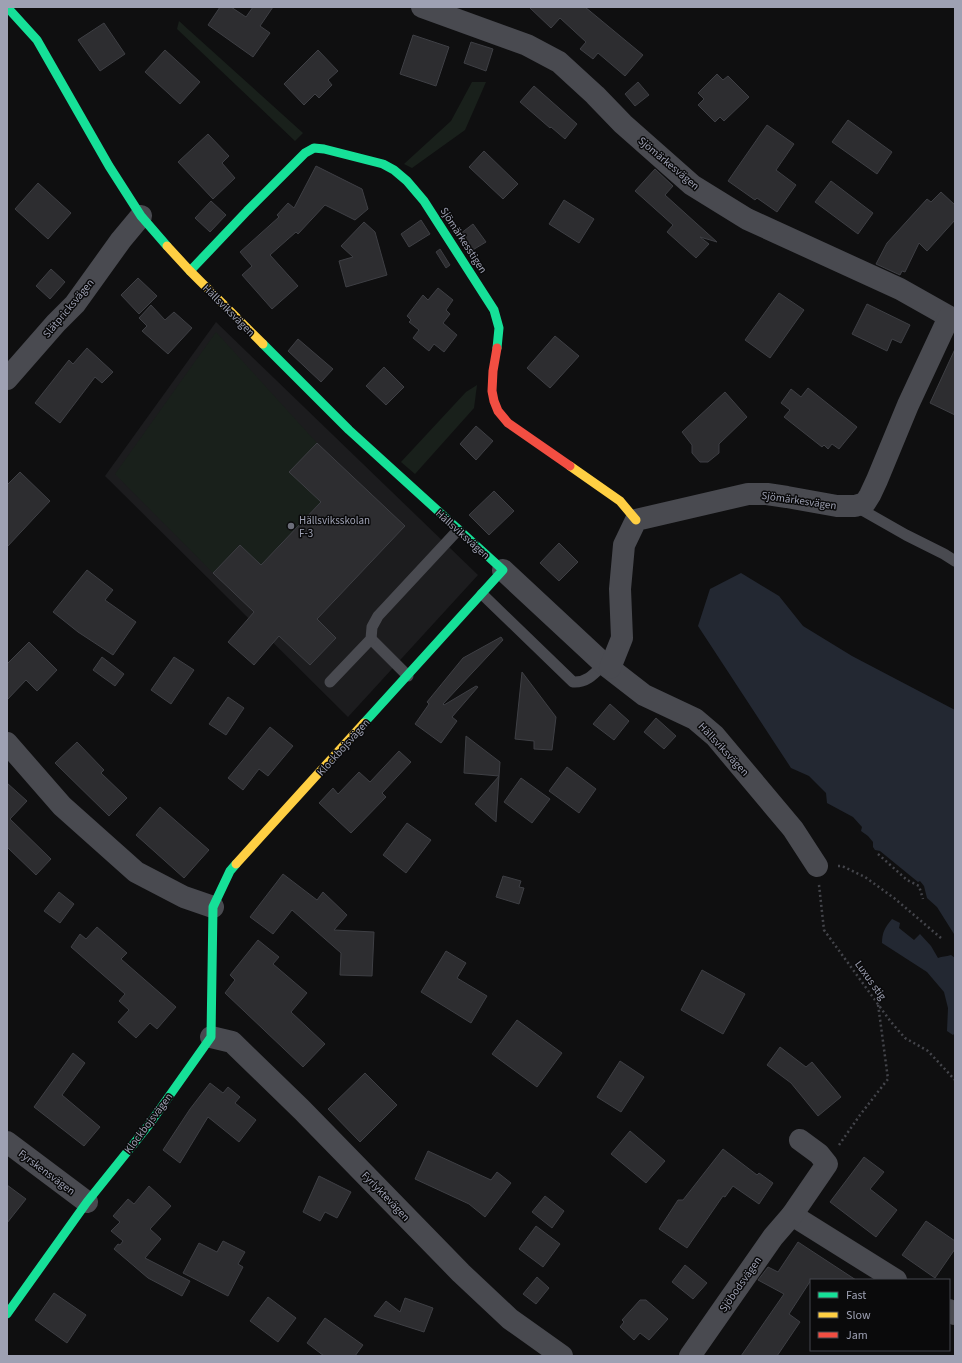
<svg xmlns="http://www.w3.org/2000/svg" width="962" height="1363" font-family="'Source Sans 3',sans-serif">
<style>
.built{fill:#1c1c1e}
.green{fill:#19201b}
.water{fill:#232832}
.building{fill:#2d2d30;stroke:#3e3f44}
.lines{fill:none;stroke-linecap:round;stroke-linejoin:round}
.path{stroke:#44454b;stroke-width:2.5;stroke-dasharray:2 3;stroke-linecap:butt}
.lane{stroke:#494a50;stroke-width:11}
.street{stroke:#494a50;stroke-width:22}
.fast{stroke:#16e098;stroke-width:9}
.slow{stroke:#ffcf43;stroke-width:9}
.jam{stroke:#f24e42;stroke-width:9}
.poi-dot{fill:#6c6e7a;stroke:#0a0a0b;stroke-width:1.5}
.labels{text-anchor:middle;stroke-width:3;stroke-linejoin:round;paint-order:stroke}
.street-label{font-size:11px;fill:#9ea1b3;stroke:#0a0a0b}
.poi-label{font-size:11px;fill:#9ea1b3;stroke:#0a0a0b;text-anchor:start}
</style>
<rect width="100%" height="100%" fill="#0f0f10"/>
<path class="built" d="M 216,322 L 478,575 L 348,717 L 105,476 Z"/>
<g class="green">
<path d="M 179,21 L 190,31 L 303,133 L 295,141 L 177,29 Z"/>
<path d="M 472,82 L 486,82 L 465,130 L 412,168 L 404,164 L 451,121 Z"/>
<path d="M 216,332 L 317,443 L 290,472 L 321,502 L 261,565 L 239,545 L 213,573 L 115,474 Z"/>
<path d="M 477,385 L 474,408 L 415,474 L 401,462 L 466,392 Z"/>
</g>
<g class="water">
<path d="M 741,573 L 779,596 L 803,626 L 852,656 L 955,710 L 955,943 L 954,934 L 937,907 L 927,898 L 924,886 L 920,881 L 918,882 L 880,851 L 875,850 L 873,847 L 873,842 L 868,836 L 861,831 L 862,827 L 853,817 L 827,803 L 826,793 L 809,776 L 791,768 L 698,626 L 710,589 Z"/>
<path d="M 892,919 L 900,923 L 899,928 L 914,940 L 920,934 L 931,946 L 938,958 C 942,956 946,957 951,955 L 955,958 L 955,1033 L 953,1035 L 947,1031 L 948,1008 L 944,992 L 927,972 L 882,943 C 882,933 885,927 892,919 Z"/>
</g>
<g class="building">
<path d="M 220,7 L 231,7 L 246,17 L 253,7 L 273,7 L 260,26 L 270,33 L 253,57 L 208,25 Z"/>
<path d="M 529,7 L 585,7 L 643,55 L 625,76 L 598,53 L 593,59 L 580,49 L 586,42 L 560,18 L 551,28 Z"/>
<path d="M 104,23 L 125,54 L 100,71 L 78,40 Z"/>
<path d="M 413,35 L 449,47 L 436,86 L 400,74 Z"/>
<path d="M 471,42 L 493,49 L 486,71 L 464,63 Z"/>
<path d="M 165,50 L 200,82 L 180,104 L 145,72 Z"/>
<path d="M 318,50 L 338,71 L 328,80 L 332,85 L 319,98 L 315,94 L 304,105 L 284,84 Z"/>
<path d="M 717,74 L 723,80 L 728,76 L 749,97 L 724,121 L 720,117 L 715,122 L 698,105 L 704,99 L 698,93 Z"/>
<path d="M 638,82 L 649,95 L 635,106 L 625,94 Z"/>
<path d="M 534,86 L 577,124 L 565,139 L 551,127 L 550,128 L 520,102 Z"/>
<path d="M 848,120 L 892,152 L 877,174 L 832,142 Z"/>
<path d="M 767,125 L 794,144 L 776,170 L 796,185 L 777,212 L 757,198 L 755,200 L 728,181 Z"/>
<path d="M 208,134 L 229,156 L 222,163 L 235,178 L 213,199 L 178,162 Z"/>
<path d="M 484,151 L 518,184 L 503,199 L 469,167 Z"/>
<path d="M 316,166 L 362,189 L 368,209 L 355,220 L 325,205 L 298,234 L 296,232 L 270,255 L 298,286 L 272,309 L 242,275 L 252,266 L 240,252 L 279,217 L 277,215 L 288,203 L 294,208 Z"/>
<path d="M 655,169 L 673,186 L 665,195 L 717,242 L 700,237 L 709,244 L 696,258 L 667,232 L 673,225 L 635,191 Z"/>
<path d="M 831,181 L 873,213 L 858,234 L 815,202 Z"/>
<path d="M 38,183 L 71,213 L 48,239 L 15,209 Z"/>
<path d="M 941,192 L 955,205 L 955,220 L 927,251 L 919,243 L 905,272 L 902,271 L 900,275 L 876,264 L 887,243 L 927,199 L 931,202 Z"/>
<path d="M 564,200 L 594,219 L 579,243 L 549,224 Z"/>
<path d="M 211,201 L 226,215 L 210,232 L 195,218 Z"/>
<path d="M 421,220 L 430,234 L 409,247 L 401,234 Z"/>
<path d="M 364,222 L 375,232 L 387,275 L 346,287 L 339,261 L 353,257 L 341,246 Z"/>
<path d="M 473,224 L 486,242 L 471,251 L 460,234 Z"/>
<path d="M 440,249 L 450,265 L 446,268 L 436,252 Z"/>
<path d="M 51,269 L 65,282 L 50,299 L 36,286 Z"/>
<path d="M 138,278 L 157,296 L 139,314 L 121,295 Z"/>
<path d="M 438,288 L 453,300 L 446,310 L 450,314 L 443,323 L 457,335 L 444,352 L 434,344 L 429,351 L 413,338 L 419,330 L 409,322 L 411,320 L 407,316 L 423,295 L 428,300 Z"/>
<path d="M 779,293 L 804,310 L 770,358 L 745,340 Z"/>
<path d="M 867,304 L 910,325 L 901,343 L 892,339 L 887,351 L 852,334 Z"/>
<path d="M 151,305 L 165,320 L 174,312 L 192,328 L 168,354 L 142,331 L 147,326 L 139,318 Z"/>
<path d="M 555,336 L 579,356 L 550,388 L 527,368 Z"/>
<path d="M 298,339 L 333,369 L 321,382 L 288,351 Z"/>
<path d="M 87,348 L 113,372 L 102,383 L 95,377 L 60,423 L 35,403 L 69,360 L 73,364 Z"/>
<path d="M 955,349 L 955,415 L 930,403 Z"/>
<path d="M 384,367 L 404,387 L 386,405 L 366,386 Z"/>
<path d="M 808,388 L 857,427 L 839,449 L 832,444 L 828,449 L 824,445 L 822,447 L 784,417 L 790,410 L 781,403 L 791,389 L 801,397 Z"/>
<path d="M 725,392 L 747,417 L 719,444 L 719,453 L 708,462 L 700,462 L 692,453 L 692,445 L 682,432 Z"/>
<path d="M 476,426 L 493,441 L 476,460 L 460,444 Z"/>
<path d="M 317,443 L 405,526 L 317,619 L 336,638 L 310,665 L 279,636 L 254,665 L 228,642 L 254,612 L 213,573 L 240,545 L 261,565 L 321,502 L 289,472 Z"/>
<path d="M 20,472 L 50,501 L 7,547 L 7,485 Z"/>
<path d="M 494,491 L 514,511 L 489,535 L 469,515 Z"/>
<path d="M 559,543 L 578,562 L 559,581 L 540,563 Z"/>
<path d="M 87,570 L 113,590 L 105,600 L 136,622 L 113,655 L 78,632 L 53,612 Z"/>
<path d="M 501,637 L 503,640 L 443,704 L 444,705 L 476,686 L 478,687 L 452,717 L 457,721 L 441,743 L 415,724 L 429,704 L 427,702 L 463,658 Z"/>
<path d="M 29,642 L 57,670 L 37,691 L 26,680 L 7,700 L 7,664 Z"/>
<path d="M 102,657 L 124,674 L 115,686 L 93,670 Z"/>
<path d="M 174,657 L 194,670 L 171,704 L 151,690 Z"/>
<path d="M 522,672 L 556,717 L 552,750 L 534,749 L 534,741 L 515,739 Z"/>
<path d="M 228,697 L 244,708 L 226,735 L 209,724 Z"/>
<path d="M 610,704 L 629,721 L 614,740 L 593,724 Z"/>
<path d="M 656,718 L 676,736 L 664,749 L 644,732 Z"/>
<path d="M 270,727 L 293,746 L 268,776 L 259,769 L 243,790 L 228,778 Z"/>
<path d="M 466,736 L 500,762 L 499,776 L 464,773 Z"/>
<path d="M 77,742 L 104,770 L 101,773 L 127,798 L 109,816 L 55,763 Z"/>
<path d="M 399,751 L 411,762 L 382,793 L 386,797 L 351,833 L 319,803 L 333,788 L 338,794 L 359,772 L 370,782 Z"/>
<path d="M 567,767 L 596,789 L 579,813 L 549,791 Z"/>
<path d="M 499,776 L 496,822 L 475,804 Z"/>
<path d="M 521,778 L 550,799 L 532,823 L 504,802 Z"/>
<path d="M 7,783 L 27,801 L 10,819 L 51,859 L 36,875 L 7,847 Z"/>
<path d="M 160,807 L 209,850 L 184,878 L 136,835 Z"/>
<path d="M 407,823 L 431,840 L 406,873 L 383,855 Z"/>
<path d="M 283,874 L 317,900 L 323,892 L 347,915 L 334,930 L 374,932 L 372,976 L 340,975 L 341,953 L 292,910 L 273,934 L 250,917 Z"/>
<path d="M 503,876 L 521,881 L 519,887 L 524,888 L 519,904 L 496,897 Z"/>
<path d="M 59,892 L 74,904 L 60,923 L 44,911 Z"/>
<path d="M 97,927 L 127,953 L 121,959 L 176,1007 L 157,1029 L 150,1023 L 136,1038 L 118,1022 L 129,1010 L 119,1001 L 125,994 L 71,947 L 80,934 L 86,939 Z"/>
<path d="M 258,940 L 279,957 L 273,964 L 307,993 L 291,1012 L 325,1044 L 303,1067 L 225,993 L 235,980 L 230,975 Z"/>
<path d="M 446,951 L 466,963 L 457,978 L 487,996 L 471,1023 L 421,992 Z"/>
<path d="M 702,970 L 745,994 L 723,1034 L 681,1010 Z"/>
<path d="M 517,1020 L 562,1053 L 537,1087 L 492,1054 Z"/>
<path d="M 780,1047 L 806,1067 L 812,1062 L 841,1097 L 818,1116 L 791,1083 L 767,1065 Z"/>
<path d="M 73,1053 L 85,1063 L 62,1095 L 100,1127 L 84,1146 L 34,1107 Z"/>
<path d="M 620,1061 L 644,1077 L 621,1112 L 597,1097 Z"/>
<path d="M 365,1073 L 397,1105 L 360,1142 L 328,1109 Z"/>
<path d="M 210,1083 L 223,1093 L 228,1087 L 240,1097 L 235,1103 L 256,1120 L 239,1142 L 208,1117 L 180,1163 L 163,1150 L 190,1109 Z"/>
<path d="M 630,1131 L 665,1161 L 646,1183 L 611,1154 Z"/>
<path d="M 723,1149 L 757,1175 L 759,1173 L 773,1183 L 759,1204 L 733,1186 L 725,1197 L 723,1196 L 687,1248 L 659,1229 L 678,1200 L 683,1200 Z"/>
<path d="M 428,1151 L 491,1180 L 497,1172 L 511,1183 L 485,1217 L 469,1204 L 415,1179 Z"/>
<path d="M 864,1157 L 884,1172 L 870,1189 L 897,1210 L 876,1237 L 830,1202 Z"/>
<path d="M 319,1176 L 351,1192 L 337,1218 L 325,1212 L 320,1221 L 303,1212 Z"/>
<path d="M 7,1185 L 26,1199 L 7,1223 Z"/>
<path d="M 149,1186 L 171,1206 L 150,1229 L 161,1239 L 145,1258 L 190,1281 L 182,1296 L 148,1278 L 114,1249 L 118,1244 L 120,1245 L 123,1241 L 111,1231 L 120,1222 L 113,1216 L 128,1199 L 134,1204 Z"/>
<path d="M 545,1196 L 564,1211 L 552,1228 L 532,1212 Z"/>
<path d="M 926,1221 L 955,1241 L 955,1249 L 935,1278 L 902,1255 Z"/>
<path d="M 536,1226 L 560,1244 L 543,1267 L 519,1249 Z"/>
<path d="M 223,1241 L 245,1252 L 238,1264 L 243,1267 L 228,1296 L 183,1273 L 199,1243 L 217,1252 Z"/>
<path d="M 798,1242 L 856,1280 L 811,1280 L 789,1314 L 800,1322 L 777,1356 L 741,1356 L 784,1294 L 758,1280 L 768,1267 L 778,1272 Z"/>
<path d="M 685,1265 L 707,1283 L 693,1299 L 672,1282 Z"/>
<path d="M 537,1277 L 549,1288 L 536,1304 L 523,1294 Z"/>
<path d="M 54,1293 L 86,1315 L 67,1343 L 35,1320 Z"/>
<path d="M 268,1297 L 296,1318 L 278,1342 L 250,1321 Z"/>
<path d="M 405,1298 L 433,1308 L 424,1332 L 374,1316 L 386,1301 L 400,1312 Z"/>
<path d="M 640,1300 L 646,1300 L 668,1319 L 649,1340 L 640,1333 L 634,1340 L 620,1327 L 624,1322 L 622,1320 Z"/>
<path d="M 325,1318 L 363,1345 L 355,1356 L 324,1356 L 307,1343 Z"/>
</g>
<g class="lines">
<g class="path">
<path d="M 878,854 L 907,880 L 919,886 L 923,899"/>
<path d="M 838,866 L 842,866 L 865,877 L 894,898 L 941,938"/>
<path d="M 819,885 L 824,930 L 891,1022 L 905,1038 L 928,1051 L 955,1080"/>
<path d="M 839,1145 L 860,1115 L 888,1079 L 878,1004"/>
</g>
<g class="lane">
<path d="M 855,506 L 906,535 L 944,554 L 955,561"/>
<path d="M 482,594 L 573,682 C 587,683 595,673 604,664"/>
<path d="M 371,639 L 408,676"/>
<path d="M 330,682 L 371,639 L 372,627 L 378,616 L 458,530"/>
</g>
<g class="street">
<path d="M 422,7 L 527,45 L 559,62 L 595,95 L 623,124 L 692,185 L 747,219 L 900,289 L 955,320"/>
<path d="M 7,379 L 56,323 L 75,304 L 121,240 L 141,216"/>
<path d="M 503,570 L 604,664 L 644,695 L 695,719 L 715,736 L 793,829 L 817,866"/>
<path d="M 610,668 L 622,638 L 620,589 L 624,545 L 636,520 L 748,494 L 767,494 L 787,497 L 837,506 L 855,506 L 865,503 L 870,495 L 877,480 L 908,405 L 949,317"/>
<path d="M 7,743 L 62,806 L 136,872 L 184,897 L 213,907"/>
<path d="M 211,1037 L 232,1042 L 302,1110 L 461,1273 L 510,1319 L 562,1356"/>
<path d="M 7,1142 L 87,1202"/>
<path d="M 792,1215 L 896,1280"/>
<path d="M 949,1310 L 955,1314"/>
<path d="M 690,1356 L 773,1237 L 792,1215 L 827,1164 L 819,1154 L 800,1140"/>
</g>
<g class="fast">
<path d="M 7,7 L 37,40 L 109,166 L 141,216 L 167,246"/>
<path d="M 190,271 L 247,211 L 305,153 L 314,148 L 324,149 L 383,164 L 394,170 L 407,181 L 424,201 L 494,310 L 499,328 L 497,348"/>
<path d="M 263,344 L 349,430 L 503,570 L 364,723"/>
<path d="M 7,1314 L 87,1202 L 148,1126 L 211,1037 L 213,907 L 230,871 L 236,864"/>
</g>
<g class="slow">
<path d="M 167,246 L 190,271 L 263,344"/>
<path d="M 570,466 L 620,501 L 636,520"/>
<path d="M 236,864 L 364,723"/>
</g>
<path class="jam" d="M 497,348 L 493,371 L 492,391 L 494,401 L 498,411 L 508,423 L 570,466"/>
</g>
<circle class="poi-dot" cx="291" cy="526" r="4"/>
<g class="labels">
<g class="street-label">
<text transform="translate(669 163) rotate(40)" y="4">Sjömärkesvägen</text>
<text transform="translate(464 240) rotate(57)" y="4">Sjömärkesstigen</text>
<text transform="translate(68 308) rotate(-50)" y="4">Slätpricksvägen</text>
<text transform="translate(229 310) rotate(45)" y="4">Hällsviksvägen</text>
<text transform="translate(799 500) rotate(8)" y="4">Sjömärkesvägen</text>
<text transform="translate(463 534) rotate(42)" y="4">Hällsviksvägen</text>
<text transform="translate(343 747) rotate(-48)" y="4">Klockbojsvägen</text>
<text transform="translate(724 749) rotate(47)" y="4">Hällsviksvägen</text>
<text transform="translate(871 980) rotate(54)" y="4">Luxus stig</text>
<text transform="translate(148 1123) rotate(-53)" y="4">Klockbojsvägen</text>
<text transform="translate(47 1172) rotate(37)" y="4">Fyrskensvägen</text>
<text transform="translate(386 1196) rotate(46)" y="4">Fyrlyktevägen</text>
<text transform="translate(740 1284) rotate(-55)" y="4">Sjöbodsvägen</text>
</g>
<g class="poi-label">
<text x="299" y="524">Hällsviksskolan<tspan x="299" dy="13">F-3</tspan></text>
</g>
</g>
<rect width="962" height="1363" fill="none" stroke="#9ea1b3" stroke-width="16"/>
<rect x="810" y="1279" width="140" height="72" fill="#0a0a0b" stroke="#45464e"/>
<rect x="818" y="1292" width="20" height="6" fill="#16e098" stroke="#45464e"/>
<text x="846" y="1299" font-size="12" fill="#9ea1b3">Fast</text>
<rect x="818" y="1312" width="20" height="6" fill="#ffcf43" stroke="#45464e"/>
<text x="846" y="1319" font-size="12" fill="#9ea1b3">Slow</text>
<rect x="818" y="1332" width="20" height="6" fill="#f24e42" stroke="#45464e"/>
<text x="846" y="1339" font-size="12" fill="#9ea1b3">Jam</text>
</svg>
